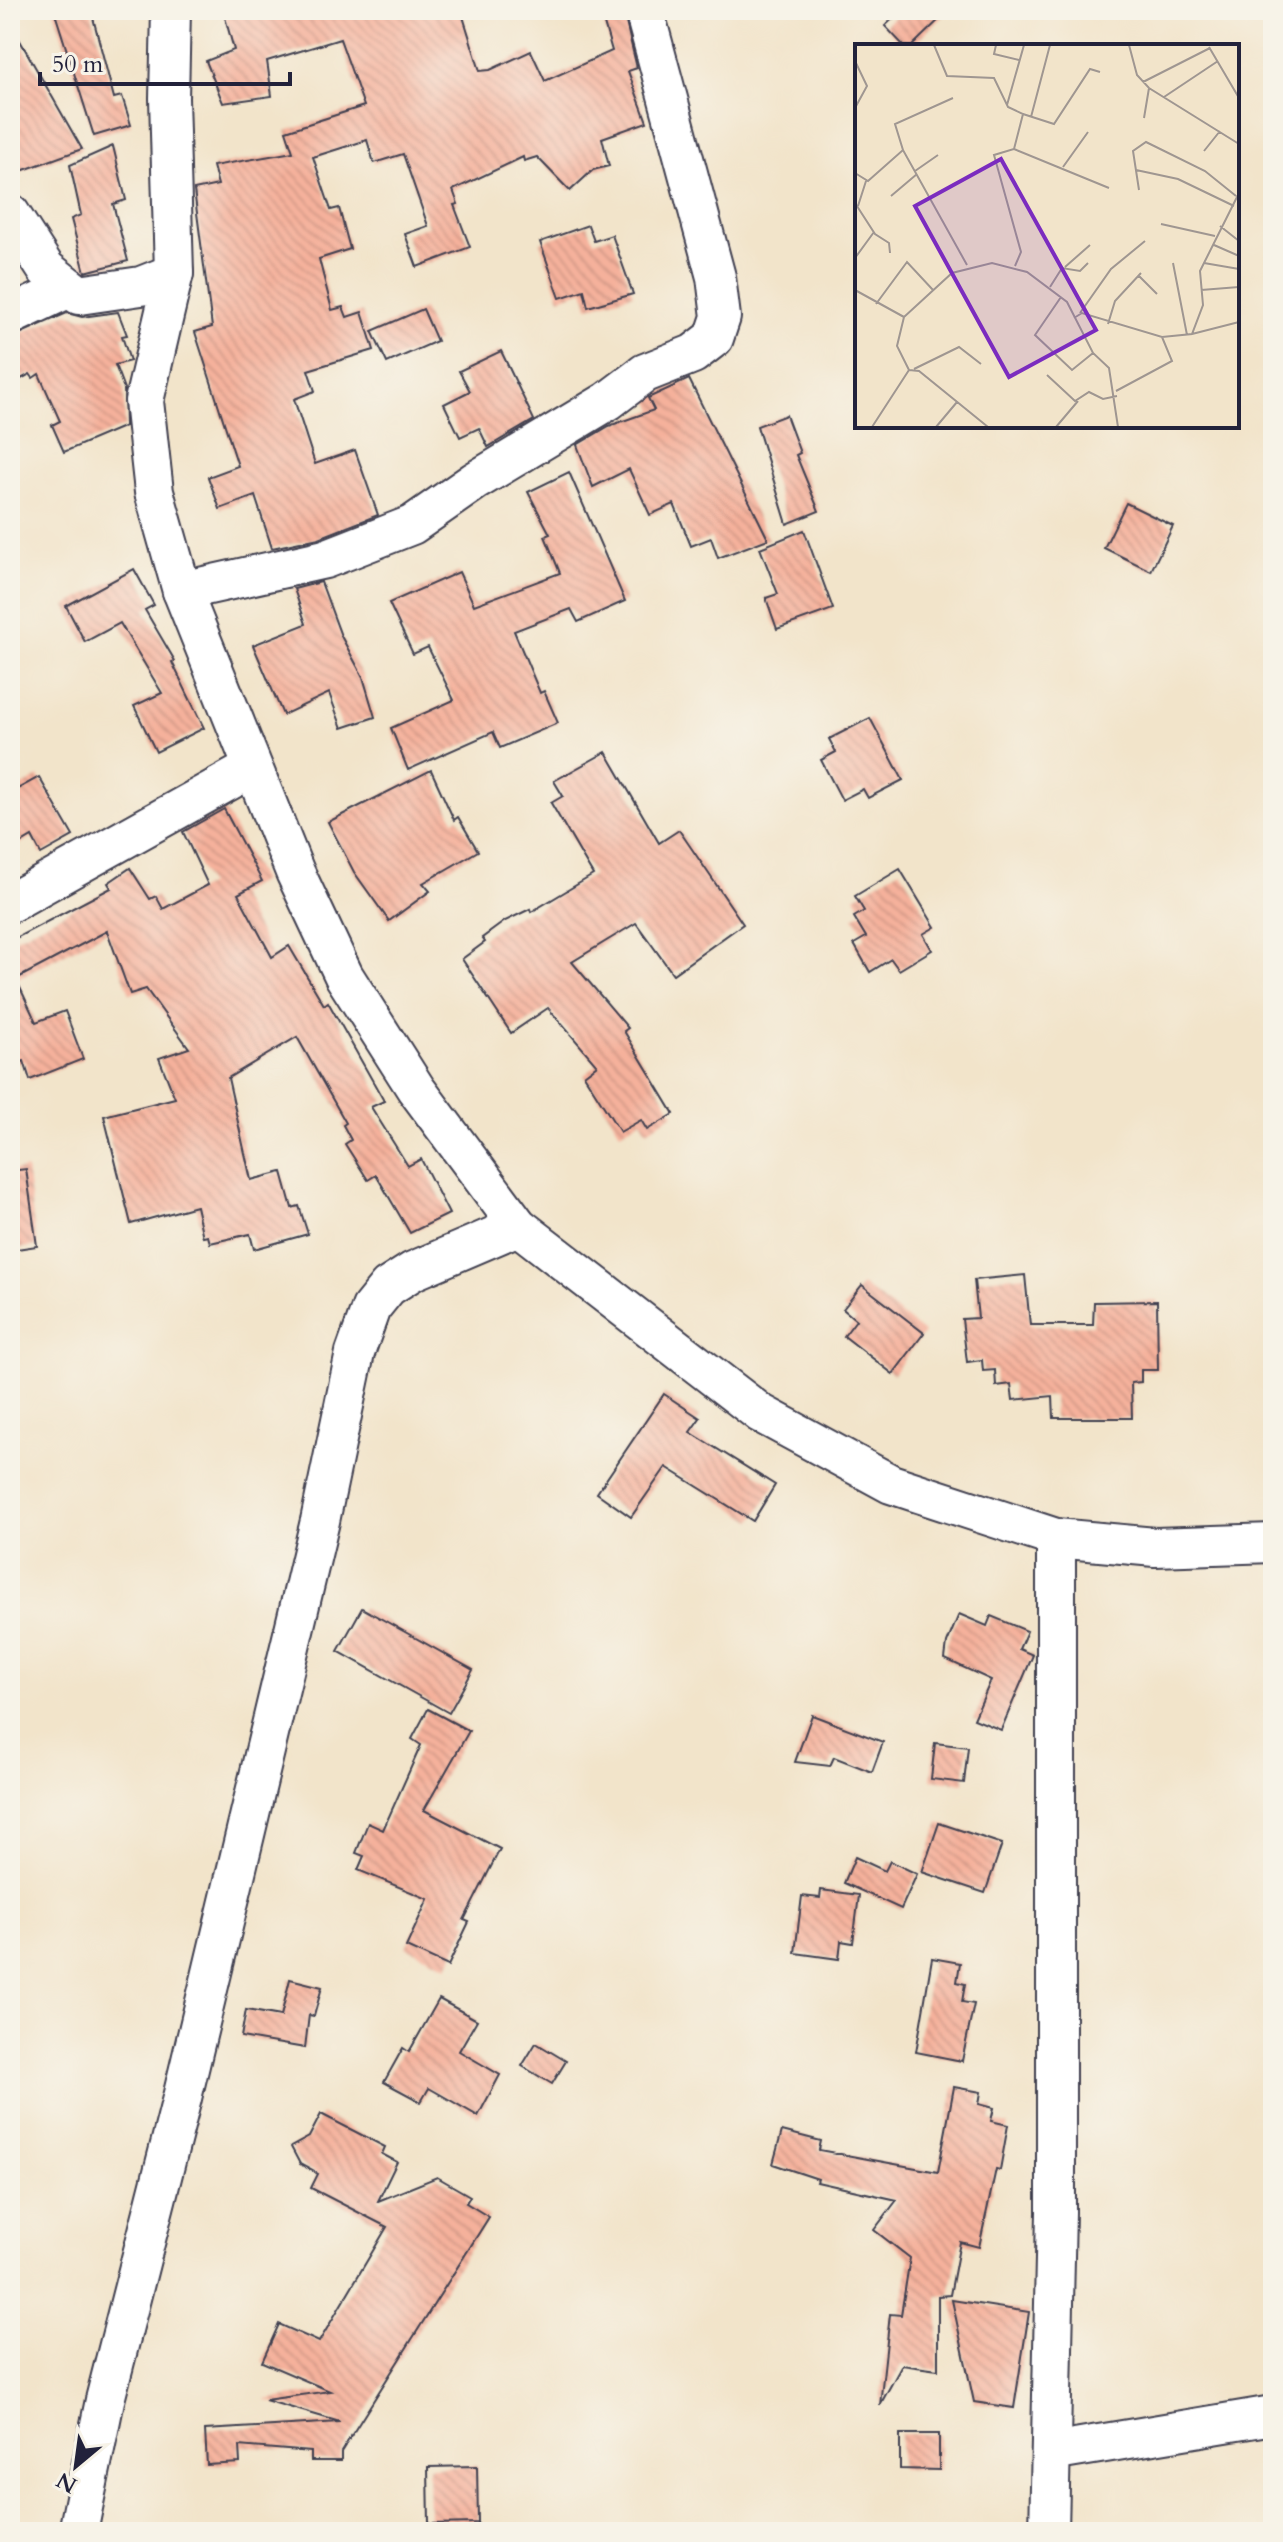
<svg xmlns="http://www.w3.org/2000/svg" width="1283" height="2542" font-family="Cardo,serif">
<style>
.building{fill:url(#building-back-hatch)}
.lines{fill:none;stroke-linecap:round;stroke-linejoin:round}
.minor-casing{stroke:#413f50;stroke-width:42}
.minor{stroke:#fff;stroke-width:38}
.inset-road{fill:none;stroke:#9f9691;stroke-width:2}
.view{fill:#7b2cbf;fill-opacity:0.15;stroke:#7b2cbf;stroke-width:4}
.inset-edge{fill:none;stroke:#22223b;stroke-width:4}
</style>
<defs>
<pattern id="building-back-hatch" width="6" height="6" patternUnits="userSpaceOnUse" patternTransform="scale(2)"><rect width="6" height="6" fill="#f5b19b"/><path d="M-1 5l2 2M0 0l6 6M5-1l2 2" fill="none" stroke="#d29886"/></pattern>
</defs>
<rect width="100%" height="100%" fill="#f7f3e8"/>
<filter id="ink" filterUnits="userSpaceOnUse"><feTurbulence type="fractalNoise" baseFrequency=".0125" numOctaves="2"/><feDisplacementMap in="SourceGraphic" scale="16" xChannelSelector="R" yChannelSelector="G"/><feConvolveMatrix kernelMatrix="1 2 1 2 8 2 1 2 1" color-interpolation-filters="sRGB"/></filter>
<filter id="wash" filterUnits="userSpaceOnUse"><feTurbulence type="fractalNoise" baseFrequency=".006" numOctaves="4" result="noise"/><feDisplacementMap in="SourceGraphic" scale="32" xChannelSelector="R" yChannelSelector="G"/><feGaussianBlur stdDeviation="1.8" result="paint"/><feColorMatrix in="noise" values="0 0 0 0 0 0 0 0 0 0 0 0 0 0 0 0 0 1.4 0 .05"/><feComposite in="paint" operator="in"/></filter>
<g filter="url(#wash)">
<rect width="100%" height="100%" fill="#f2e4ca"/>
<g id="blocks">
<g class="building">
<path d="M 54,10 L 91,10 L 114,98 L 122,96 L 131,125 L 94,136 Z"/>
<path d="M 223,10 L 461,10 L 480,71 L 490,70 L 531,51 L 545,81 L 612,51 L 600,10 L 623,10 L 637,68 L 628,71 L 647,122 L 602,138 L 609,166 L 593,170 L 570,191 L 537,157 L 524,161 L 523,157 L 453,190 L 458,204 L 454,205 L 470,247 L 417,267 L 405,234 L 428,226 L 403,154 L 374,163 L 367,140 L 313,157 L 331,210 L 339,208 L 350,249 L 319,259 L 332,310 L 343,307 L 347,317 L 362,312 L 374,350 L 308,370 L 315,391 L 294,399 L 315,464 L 355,450 L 378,515 L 319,538 L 272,548 L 255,496 L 220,509 L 208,477 L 238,466 L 195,332 L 212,327 L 194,190 L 218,185 L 213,166 L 293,152 L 286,131 L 364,106 L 340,39 L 267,61 L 272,96 L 223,103 L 206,61 L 234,50 Z"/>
<path d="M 902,10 L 949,10 L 912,46 L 904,46 L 885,26 Z"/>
<path d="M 10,23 L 82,149 L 10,175 Z"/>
<path d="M 113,146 L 126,200 L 113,204 L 128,261 L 85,272 L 71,219 L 81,215 L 70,165 Z"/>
<path d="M 588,225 L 594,241 L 612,235 L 633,294 L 588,307 L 584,290 L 560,298 L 540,242 Z"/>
<path d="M 423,309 L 437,341 L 387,363 L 372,331 Z"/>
<path d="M 118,312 L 127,335 L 122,336 L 130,361 L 115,365 L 124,389 L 125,426 L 64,452 L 52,425 L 60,421 L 39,374 L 33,378 L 30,374 L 10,385 L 10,338 L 67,313 L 82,317 Z"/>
<path d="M 501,351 L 534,420 L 488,447 L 479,428 L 460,437 L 444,404 L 470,391 L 459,371 Z"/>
<path d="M 689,379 L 768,539 L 718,558 L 711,538 L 691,546 L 674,504 L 650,515 L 629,469 L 593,487 L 577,445 L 609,426 L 654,410 L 648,398 Z"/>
<path d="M 786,415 L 800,453 L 796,455 L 819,511 L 787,524 L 757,426 Z"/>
<path d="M 569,472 L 625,601 L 578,622 L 571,609 L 514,631 L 540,693 L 544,691 L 558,723 L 500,748 L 493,732 L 408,770 L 391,728 L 454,700 L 428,647 L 413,654 L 389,603 L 459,572 L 474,605 L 560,573 L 545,536 L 550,534 L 528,492 Z"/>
<path d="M 1126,503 L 1173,526 L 1151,571 L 1104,548 Z"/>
<path d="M 804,530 L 833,609 L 777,629 L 766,598 L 778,594 L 760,548 Z"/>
<path d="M 134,569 L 154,605 L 145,610 L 175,661 L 172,662 L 204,728 L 156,752 L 134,706 L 162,693 L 120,623 L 85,642 L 66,606 Z"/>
<path d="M 321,582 L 341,636 L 363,677 L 375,717 L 342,728 L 329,693 L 283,715 L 253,645 L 306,624 L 294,589 Z"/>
<path d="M 870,718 L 903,780 L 868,798 L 863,789 L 842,800 L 821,760 L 836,752 L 829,739 Z"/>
<path d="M 606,752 L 659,843 L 679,830 L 743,924 L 673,974 L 636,923 L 572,962 L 628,1028 L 624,1031 L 674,1114 L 647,1130 L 641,1120 L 620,1132 L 584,1075 L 597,1065 L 548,1008 L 511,1033 L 462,959 L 485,942 L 482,938 L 505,921 L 530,909 L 531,912 L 593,875 L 551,803 L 563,796 L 554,781 Z"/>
<path d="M 431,770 L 454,820 L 458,817 L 478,851 L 423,883 L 430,891 L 389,921 L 354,872 L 328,822 Z"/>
<path d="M 39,777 L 73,836 L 41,854 L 32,837 L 10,850 L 10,793 Z"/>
<path d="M 224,809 L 262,881 L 238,894 L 272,957 L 289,946 L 324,1005 L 328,1002 L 384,1101 L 371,1107 L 408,1166 L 421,1159 L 449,1214 L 410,1233 L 376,1175 L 368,1180 L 345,1144 L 351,1140 L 343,1125 L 346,1123 L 297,1037 L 228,1078 L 251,1180 L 282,1172 L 292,1208 L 299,1206 L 308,1234 L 254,1249 L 250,1234 L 210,1243 L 208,1236 L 203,1237 L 196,1206 L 131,1224 L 104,1116 L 175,1098 L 159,1058 L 189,1048 L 146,989 L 130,994 L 107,931 L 16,979 L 36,1022 L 65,1011 L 83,1059 L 30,1080 L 24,1061 L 10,1066 L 10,941 L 111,888 L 108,883 L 130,868 L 150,899 L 156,896 L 163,909 L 208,885 L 183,832 Z"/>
<path d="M 900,869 L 935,927 L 923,934 L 932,950 L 899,970 L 891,959 L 870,972 L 854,944 L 866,937 L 854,917 L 864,911 L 855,896 Z"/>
<path d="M 26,1169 L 37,1246 L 10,1250 L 10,1171 Z"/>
<path d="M 1025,1275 L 1030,1325 L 1093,1325 L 1094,1302 L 1157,1301 L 1158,1370 L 1141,1370 L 1141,1382 L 1131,1383 L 1132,1418 L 1054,1418 L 1053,1396 L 1013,1400 L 1011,1384 L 996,1386 L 995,1370 L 983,1371 L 982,1360 L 967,1362 L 962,1319 L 978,1318 L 974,1280 Z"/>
<path d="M 862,1285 L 924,1333 L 893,1374 L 844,1336 L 856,1320 L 843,1309 Z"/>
<path d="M 664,1394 L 700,1418 L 690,1432 L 775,1485 L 753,1521 L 666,1467 L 631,1517 L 597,1493 Z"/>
<path d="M 362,1608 L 473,1670 L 449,1713 L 338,1651 Z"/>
<path d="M 959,1614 L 987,1626 L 991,1616 L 1027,1631 L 1019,1649 L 1033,1655 L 1001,1730 L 974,1719 L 991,1680 L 945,1659 L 947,1643 Z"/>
<path d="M 428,1709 L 469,1731 L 424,1810 L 500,1849 L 464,1920 L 469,1922 L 448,1966 L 406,1947 L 428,1899 L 358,1870 L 364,1856 L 356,1853 L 368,1823 L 383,1830 L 421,1745 L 412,1739 Z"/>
<path d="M 812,1715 L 883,1742 L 872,1772 L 834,1757 L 830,1766 L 795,1762 Z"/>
<path d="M 935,1743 L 968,1747 L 964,1783 L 931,1779 Z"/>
<path d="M 939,1823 L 1002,1844 L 985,1893 L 922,1872 Z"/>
<path d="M 855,1857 L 885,1871 L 890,1861 L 917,1874 L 901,1909 L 844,1883 Z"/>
<path d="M 821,1890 L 859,1895 L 853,1943 L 841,1941 L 839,1959 L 795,1953 L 802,1896 L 820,1898 Z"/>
<path d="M 932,1958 L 960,1963 L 957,1982 L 965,1984 L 962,2002 L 974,2004 L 962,2061 L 916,2052 Z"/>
<path d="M 290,1979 L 322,1987 L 314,2016 L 309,2015 L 305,2048 L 241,2037 L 246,2010 L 281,2016 Z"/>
<path d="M 439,1999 L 477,2020 L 459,2051 L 500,2075 L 478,2116 L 429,2088 L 421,2102 L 384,2082 L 403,2048 L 409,2052 Z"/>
<path d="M 536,2043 L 566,2061 L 552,2084 L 522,2066 Z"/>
<path d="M 954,2087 L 981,2092 L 979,2104 L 994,2108 L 991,2121 L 1008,2125 L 1000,2170 L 996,2169 L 979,2247 L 960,2242 L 950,2295 L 938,2296 L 938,2370 L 902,2365 L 880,2405 L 890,2314 L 901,2315 L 910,2258 L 874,2230 L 897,2200 L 817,2182 L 818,2179 L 773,2164 L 782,2131 L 821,2141 L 819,2150 L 938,2172 Z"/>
<path d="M 321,2114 L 385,2147 L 382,2154 L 397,2162 L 378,2201 L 437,2177 L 470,2196 L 466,2203 L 489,2217 L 341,2452 L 341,2461 L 311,2461 L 311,2452 L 239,2446 L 240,2463 L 207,2465 L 205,2430 L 340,2422 L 265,2400 L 330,2391 L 262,2362 L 279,2324 L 319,2342 L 387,2227 L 311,2188 L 318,2174 L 300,2164 L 291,2147 L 309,2137 Z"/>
<path d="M 952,2300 L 1029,2312 L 1014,2408 L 974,2402 Z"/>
<path d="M 900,2434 L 939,2434 L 939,2470 L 900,2469 Z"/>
<path d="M 477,2466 L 478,2523 L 429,2524 L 428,2467 Z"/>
</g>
</g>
</g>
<g filter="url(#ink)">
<use href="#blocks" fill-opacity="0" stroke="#413f50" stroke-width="2"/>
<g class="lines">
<defs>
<g id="minor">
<path d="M 171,10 L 169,98 L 174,273 L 144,401 L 154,492 L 182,591 L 295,872 L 344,976 L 416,1089 L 518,1226 L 760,1413 L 891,1484 L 1056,1538 L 1155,1547 L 1273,1543"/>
<path d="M 10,213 L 46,269 L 79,295 L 141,286 L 174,273"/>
<path d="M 10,316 L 69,288"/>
<path d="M 182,591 L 325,559 L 412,525 L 475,481 L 608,401 L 645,373 L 693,354 L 714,338 L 721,317 L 716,277 L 644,10"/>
<path d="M 10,903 L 252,768"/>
<path d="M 1051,2452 L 1273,2415"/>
<path d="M 78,2532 L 105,2400 L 182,2098 L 320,1521 L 355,1353 L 371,1308 L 388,1287 L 413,1271 L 518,1226"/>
<path d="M 1049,2532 L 1056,2212 L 1056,1538"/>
</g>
</defs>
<use href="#minor" class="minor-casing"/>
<use href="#minor" class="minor"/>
</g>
</g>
<g transform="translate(855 44)">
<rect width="384" height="384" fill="#f2e4ca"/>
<path class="inset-road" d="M 79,1 L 92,32 L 139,34 L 153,63 L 168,70 L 159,105 L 139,111 L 166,208 L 160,222M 141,1 L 139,10 L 164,16M 274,1 L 282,31 L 294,44 L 384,100M 354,3 L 384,54M 0,17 L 12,42 L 0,64M 288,38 L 355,4M 309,53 L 363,17M 152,61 L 169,1M 168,70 L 199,80 L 235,25 L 245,28M 176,73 L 195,1M 289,74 L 294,44M 159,105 L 254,144M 48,106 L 40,80 L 98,54M 349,107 L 365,87M 208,123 L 233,88M 281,126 L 323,135 L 379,162M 60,127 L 83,111M 0,129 L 13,137 L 48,106 L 112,221M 284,146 L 278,107 L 291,98 L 350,127 L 381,152M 36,152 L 62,130M 0,159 L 20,190 L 34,199 L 35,209M 3,162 L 11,137M 306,180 L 360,192M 365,182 L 384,197M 359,201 L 384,212M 0,214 L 19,188M 318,219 L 332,291M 349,219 L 384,225M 210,223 L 235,201M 284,232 L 302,250M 195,243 L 207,224 L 225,227 L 233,219M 0,246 L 49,273M 346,246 L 384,243M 206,253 L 180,291 L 217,326 L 238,309M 21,260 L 52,218 L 78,246M 225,269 L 256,225 L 290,197M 219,274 L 227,269 L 307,293 L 337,290 L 348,261 L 345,227 L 384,149M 253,280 L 260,257 L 286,229M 337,290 L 384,278M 59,325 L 104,303 L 126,320M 54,326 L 64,327 L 133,383M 192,331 L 220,357 L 234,348 L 248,355 L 262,352M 261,347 L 317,317 L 307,293M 17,383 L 54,326 L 42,302 L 49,273 L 97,229 L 137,219 L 172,228 L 212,258 L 238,309 L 254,324 L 263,383M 81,383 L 102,358M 201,383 L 223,357"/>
<path class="view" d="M 146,115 L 241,286 L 154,333 L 60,162 Z"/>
<rect width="384" height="384" class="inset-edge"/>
</g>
<rect width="1283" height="2542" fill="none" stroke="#f7f3e8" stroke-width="40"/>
<g transform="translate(76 2466) rotate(209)" stroke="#f7f3e8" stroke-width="6" paint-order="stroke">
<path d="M0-6L14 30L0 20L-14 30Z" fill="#22223b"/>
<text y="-12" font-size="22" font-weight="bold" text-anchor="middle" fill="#22223b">N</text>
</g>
<path d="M40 72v12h250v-12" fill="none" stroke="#22223b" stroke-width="4"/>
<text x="52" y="72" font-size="24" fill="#22223b" stroke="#f7f3e8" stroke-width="6" paint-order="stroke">50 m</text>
</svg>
